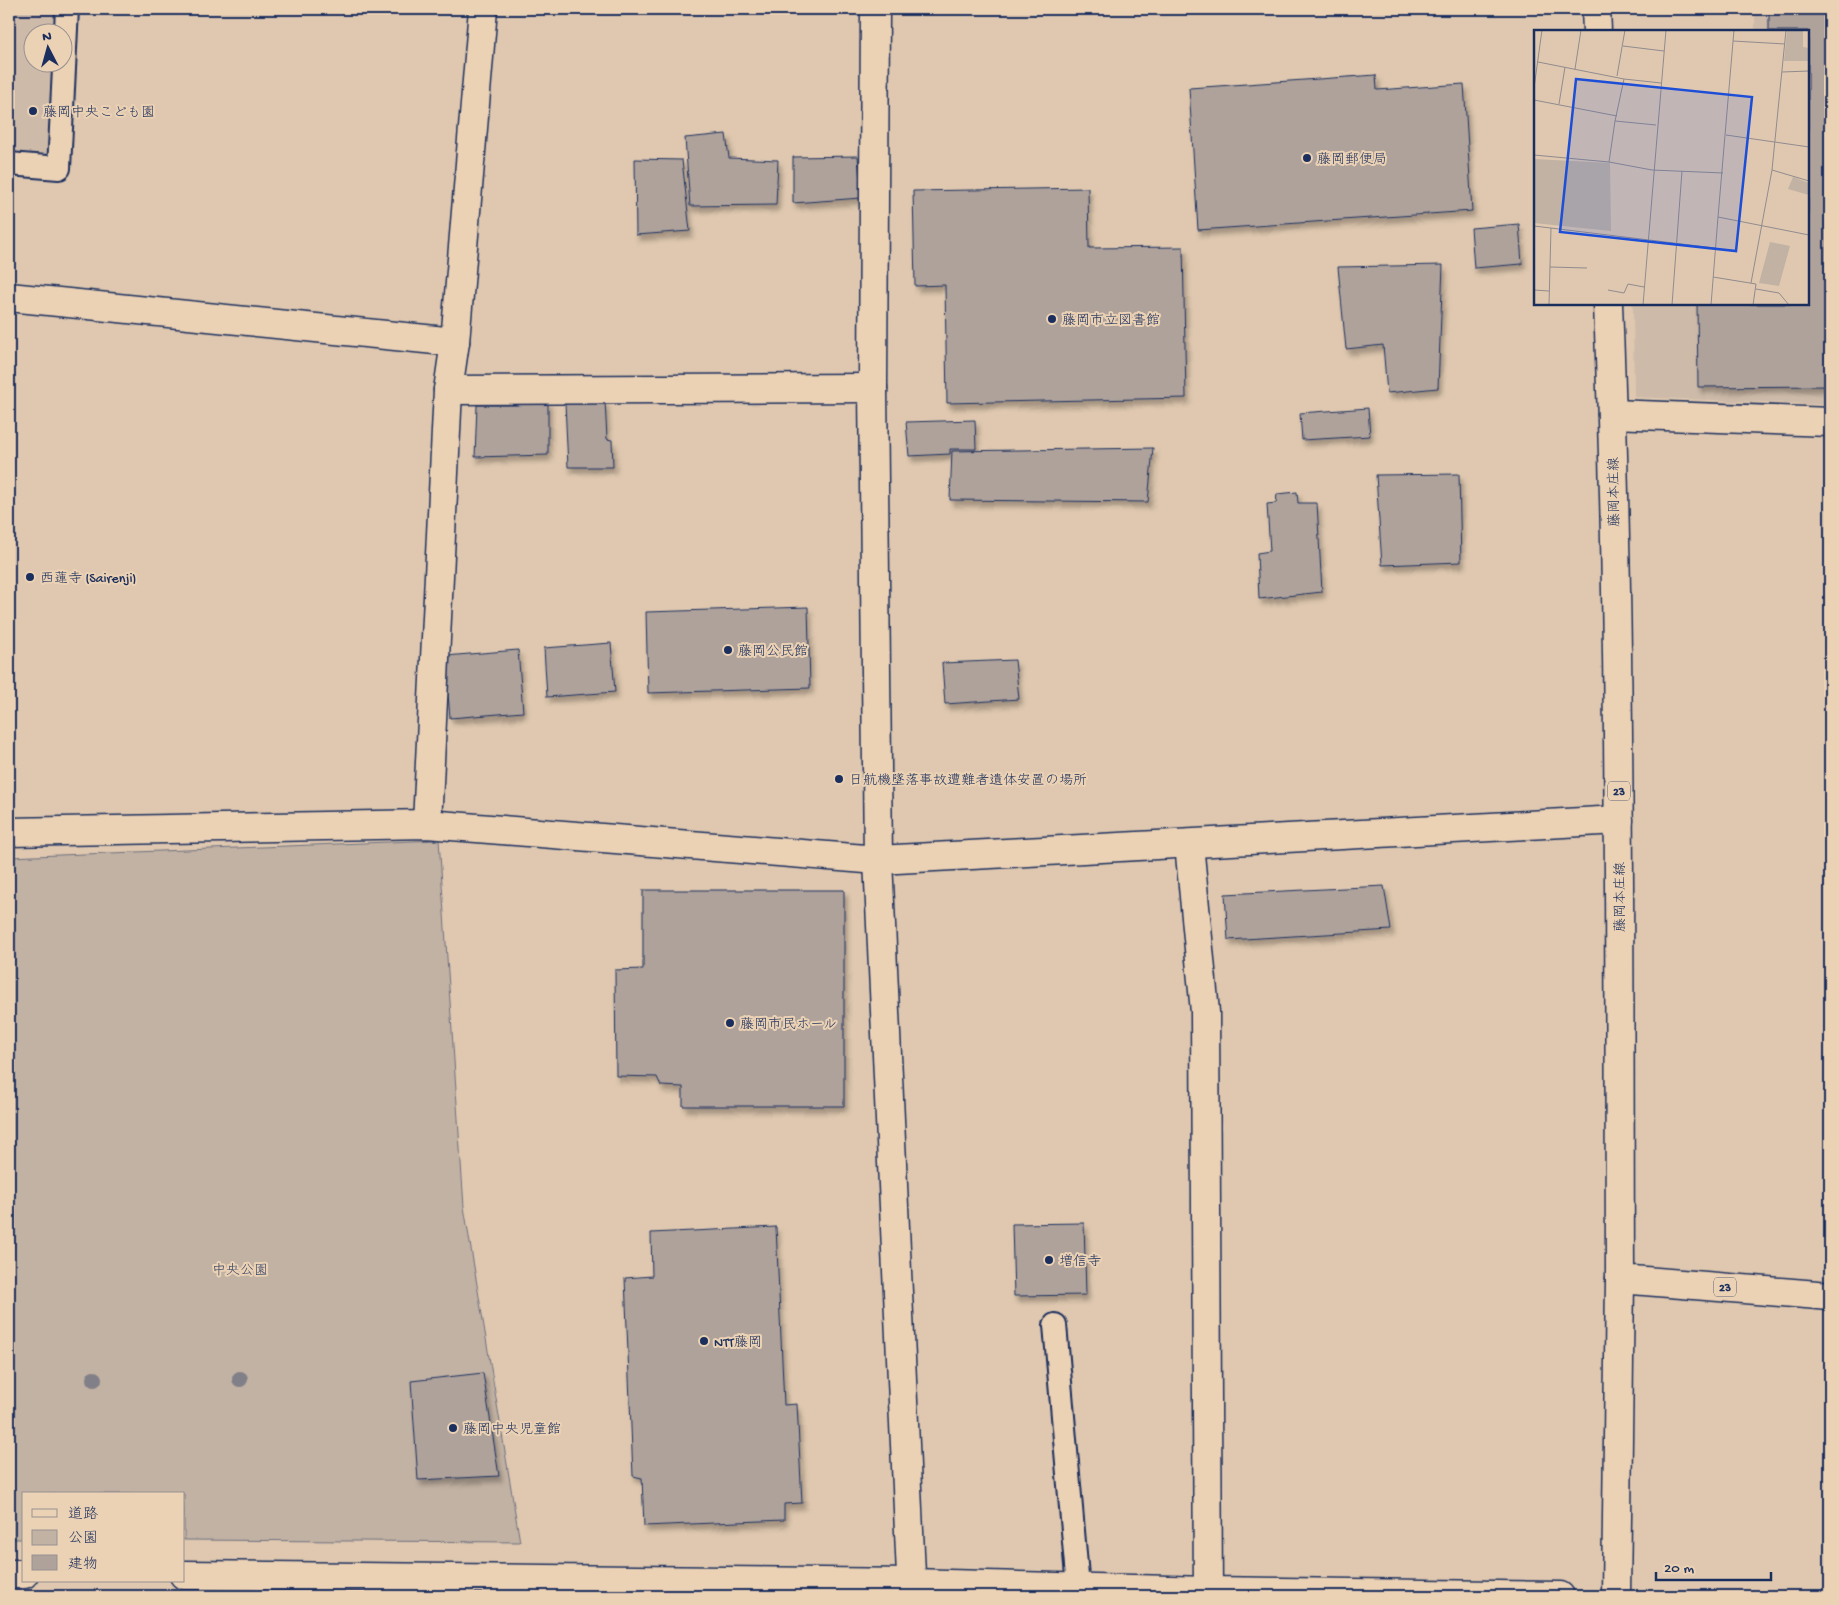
<svg xmlns="http://www.w3.org/2000/svg" width="1839" height="1605" font-family="'Gochi Hand','Klee One',sans-serif">
<style>
.built{fill:#cdbaa8}
.green{fill:#c2b2a3;stroke:#6e7080}
.building{fill:#afa29b;stroke:#1b2f5e;filter:url(#shadow)}
.lines{fill:none;stroke-linecap:round;stroke-linejoin:round}
.service-casing{stroke:#1b2f5e;stroke-width:26}
.minor-casing{stroke:#1b2f5e;stroke-width:31}
.tertiary-casing{stroke:#1b2f5e;stroke-width:31}
.primary-casing{stroke:#1b2f5e;stroke-width:31}
.service{stroke:#ecd2b4;stroke-width:22}
.minor{stroke:#ecd2b4;stroke-width:28}
.tertiary{stroke:#ecd2b4;stroke-width:28}
.primary{stroke:#ecd2b4;stroke-width:28}
.tree{fill:#817f88}
.poi-dot{fill:#1b2f5e;stroke:#ecd2b4;stroke-width:2}
.labels{text-anchor:middle;stroke-width:4;stroke-linejoin:round;paint-order:stroke}
.shield{fill:#ecd2b4;stroke:#5a6078;stroke-width:1}
.shield-label{font-size:12px;font-weight:bold;fill:#1b2f5e}
.poi-label{font-size:14px;fill:#1b2f5e;stroke:#ecd2b4;text-anchor:start}
.street-label{font-size:14px;fill:#1b2f5e;stroke:#ecd2b4}
.park-label{font-size:14px;fill:#344368;stroke:#ecd2b4}
.inset-road{fill:none;stroke:#918b8f;stroke-width:1}
.view{fill:#1d4ed8;fill-opacity:0.15;stroke:#1d4ed8;stroke-width:2.5}
.inset-edge{fill:none;stroke:#1b2f5e;stroke-width:2.5}
</style>
<defs>
<filter id="shadow"><feDropShadow dx="3" dy="5.5" stdDeviation="2.5" flood-color="#0004"/></filter>
</defs>
<rect width="100%" height="100%" fill="#dfc8af"/>
<filter id="ink" filterUnits="userSpaceOnUse"><feTurbulence type="fractalNoise" baseFrequency=".02" numOctaves="2"/><feDisplacementMap in="SourceGraphic" scale="10" xChannelSelector="R" yChannelSelector="G"/><feConvolveMatrix kernelMatrix="1 2 1 2 8 2 1 2 1" color-interpolation-filters="sRGB"/></filter>
<g filter="url(#ink)">
<g class="built">
<path d="M 9,9 L 63,9 L 62,32 L 32,32 L 32,62 L 60,63 L 55,162 L 9,159 Z"/>
<path d="M 1755,9 L 1830,9 L 1830,405 L 1634,397 L 1633,304 L 1808,304 L 1808,31 L 1755,31 Z"/>
</g>
<path class="green" d="M 439,840 L 464,1207 L 520,1542 L 184,1540 L 184,1494 L 24,1494 L 24,1539 L 9,1539 L 9,857 Z"/>
<g class="building">
<path d="M 1769,9 L 1830,9 L 1830,386 L 1698,387 L 1697,304 L 1808,304 L 1808,31 L 1769,31 Z"/>
<path d="M 1376,75 L 1377,90 L 1464,84 L 1472,211 L 1198,230 L 1189,88 Z"/>
<path d="M 726,134 L 729,158 L 778,160 L 776,205 L 690,206 L 685,138 Z"/>
<path d="M 858,156 L 861,198 L 793,203 L 793,157 Z"/>
<path d="M 635,159 L 682,160 L 690,231 L 636,235 Z"/>
<path d="M 1088,188 L 1089,248 L 1183,247 L 1186,398 L 947,403 L 945,285 L 915,286 L 913,191 Z"/>
<path d="M 1519,224 L 1522,264 L 1474,268 L 1471,228 Z"/>
<path d="M 1443,265 L 1438,388 L 1387,393 L 1383,345 L 1346,349 L 1338,267 Z"/>
<path d="M 518,400 L 548,401 L 548,455 L 475,457 L 477,405 L 518,405 Z"/>
<path d="M 605,401 L 607,439 L 612,440 L 613,467 L 568,467 L 565,403 Z"/>
<path d="M 1368,408 L 1370,436 L 1302,440 L 1300,413 Z"/>
<path d="M 975,420 L 976,449 L 950,449 L 950,454 L 909,456 L 906,422 Z"/>
<path d="M 1153,448 L 1148,502 L 950,500 L 952,451 Z"/>
<path d="M 1459,474 L 1461,562 L 1382,565 L 1376,475 Z"/>
<path d="M 1297,492 L 1298,503 L 1317,503 L 1322,592 L 1259,599 L 1257,553 L 1270,551 L 1267,504 L 1276,503 L 1277,494 Z"/>
<path d="M 808,607 L 810,688 L 648,693 L 646,612 Z"/>
<path d="M 611,643 L 615,692 L 547,697 L 544,648 Z"/>
<path d="M 518,650 L 523,712 L 450,718 L 445,656 Z"/>
<path d="M 1015,660 L 1019,699 L 945,704 L 942,663 Z"/>
<path d="M 1384,886 L 1391,930 L 1228,940 L 1225,894 Z"/>
<path d="M 643,890 L 844,890 L 844,1106 L 683,1106 L 683,1087 L 661,1086 L 657,1077 L 616,1076 L 615,970 L 643,969 Z"/>
<path d="M 1084,1223 L 1086,1295 L 1014,1296 L 1012,1224 Z"/>
<path d="M 776,1227 L 784,1405 L 797,1404 L 802,1503 L 784,1504 L 784,1520 L 644,1526 L 642,1478 L 633,1476 L 625,1278 L 652,1276 L 651,1233 Z"/>
<path d="M 483,1373 L 499,1476 L 418,1480 L 411,1381 Z"/>
</g>
<g class="lines">
<defs>
<g id="service">
<path d="M 9,164 L 59,168 L 67,9"/>
<path d="M 1055,1325 L 1078,1588"/>
</g>
<g id="minor">
<path d="M 483,9 L 455,342 L 448,390 L 873,388"/>
<path d="M 875,9 L 873,388 L 878,860 L 912,1596"/>
<path d="M 9,297 L 455,342"/>
<path d="M 1612,414 L 1830,422"/>
<path d="M 427,824 L 448,390"/>
<path d="M 9,832 L 427,824 L 878,860 L 1619,820"/>
<path d="M 1189,844 L 1205,1012 L 1208,1596"/>
<path d="M 9,1574 L 24,1574"/>
<path d="M 184,1575 L 911,1583 L 1208,1591 L 1560,1596"/>
</g>
<path id="tertiary" d="M 1616,1596 L 1620,1279"/>
<g id="primary">
<path d="M 1596,9 L 1597,31"/>
<path d="M 1608,304 C 1621,629 1619,954 1620,1279 L 1830,1296"/>
</g>
</defs>
<use href="#service" class="service-casing"/>
<use href="#minor" class="minor-casing"/>
<use href="#tertiary" class="tertiary-casing"/>
<use href="#primary" class="primary-casing"/>
<use href="#service" class="service"/>
<use href="#minor" class="minor"/>
<use href="#tertiary" class="tertiary"/>
<use href="#primary" class="primary"/>
</g>
<g class="tree">
<circle cx="94" cy="1379" r="8"/>
<circle cx="240" cy="1379" r="8"/>
</g>
</g>
<g class="poi-dot">
<circle cx="33" cy="111" r="5"/>
<circle cx="1307" cy="158" r="5"/>
<circle cx="1052" cy="319" r="5"/>
<circle cx="30" cy="577" r="5"/>
<circle cx="728" cy="650" r="5"/>
<circle cx="839" cy="779" r="5"/>
<circle cx="730" cy="1023" r="5"/>
<circle cx="1049" cy="1260" r="5"/>
<circle cx="704" cy="1341" r="5"/>
<circle cx="453" cy="1428" r="5"/>
</g>
<g class="labels">
<g class="shield">
<rect x="1608" y="781.5" width="22" height="19" rx="4"/>
<rect x="1714" y="1277.5" width="22" height="19" rx="4"/>
</g>
<g class="shield-label">
<text x="1619" y="795">23</text>
<text x="1725" y="1291">23</text>
</g>
<g class="poi-label">
<text x="43" y="116">藤岡中央こども園</text>
<text x="1317" y="163">藤岡郵便局</text>
<text x="1062" y="324">藤岡市立図書館</text>
<text x="40" y="582">西蓮寺 (Sairenji)</text>
<text x="738" y="655">藤岡公民館</text>
<text x="849" y="784">日航機墜落事故遭難者遺体安置の場所</text>
<text x="740" y="1028">藤岡市民ホール</text>
<text x="1059" y="1265">増信寺</text>
<text x="714" y="1346">NTT藤岡</text>
<text x="463" y="1433">藤岡中央児童館</text>
</g>
<g class="street-label">
<text transform="translate(1613 492) rotate(-91)" y="5">藤岡本庄線</text>
<text transform="translate(1619 897) rotate(-90)" y="5">藤岡本庄線</text>
</g>
<g class="park-label">
<text x="240" y="1274">中央公園</text>
</g>
</g>
<g transform="translate(1534 30)">
<rect width="275" height="275" fill="#dfc8af"/>
<path d="M 253,0 L 269,0 L 269,17 L 275,18 L 275,39 L 274,31 L 250,31 ZM 0,129 L 76,133 L 77,201 L 0,193 ZM 259,147 L 275,153 L 275,165 L 254,159 ZM 236,212 L 256,216 L 245,256 L 225,253 Z" fill="#c2b2a3"/>
<path class="inset-road" d="M 200,0 L 184,187 L 275,205M 199,11 L 251,14M 89,16 L 130,21M 4,32 L 90,49 L 81,91 L 122,95M 41,39 L 47,0M 248,42 L 275,41M 83,46 L 91,0M 90,49 L 127,53M 0,58 L 8,0M 0,70 L 83,86M 25,74 L 31,37M 192,105 L 275,117M 0,125 L 75,132 L 118,140 L 189,143M 75,132 L 81,91M 238,140 L 275,151M 0,196 L 181,218M 16,237 L 53,238M 179,247 L 222,254 L 219,275M 217,253 L 238,140 L 252,0M 222,259 L 245,263 L 255,275M 0,260 L 15,261M 74,260 L 90,263 L 94,254 L 110,257M 15,275 L 17,198M 109,275 L 132,0M 138,275 L 148,141M 177,275 L 184,187"/>
<path class="view" d="M 42,49 L 218,67 L 202,221 L 26,202 Z"/>
<rect width="275" height="275" class="inset-edge"/>
</g>
<rect width="1839" height="1605" fill="none" stroke="#ecd2b4" stroke-width="30"/>
<rect x="15" y="15" width="1809" height="1575" fill="none" stroke="#1b2f5e" stroke-width="2" filter="url(#ink)"/>
<rect x="22" y="1492" width="162" height="90" fill="#ecd2b4" stroke="#989192"/>
<rect x="32" y="1509" width="25" height="8" fill="#ecd2b4" stroke="#989192"/>
<text x="68" y="1518" font-size="15" fill="#1b2f5e">道路</text>
<rect x="32" y="1530" width="25" height="15" fill="#c2b2a3" stroke="#989192"/>
<text x="68" y="1542" font-size="15" fill="#1b2f5e">公園</text>
<rect x="32" y="1555" width="25" height="15" fill="#afa29b" stroke="#989192"/>
<text x="68" y="1568" font-size="15" fill="#1b2f5e">建物</text>
<g transform="translate(48 48) rotate(354)"><circle r="24" fill="#ecd2b4" stroke="#989192"/>
<path d="M0-4L9 19L0 12L-9 19Z" fill="#1b2f5e"/>
<text y="-8" font-size="14" font-weight="bold" text-anchor="middle" fill="#1b2f5e">N</text>
</g>
<path d="M1656 1572v8h115v-8" fill="none" stroke="#1b2f5e" stroke-width="2.5"/>
<text x="1664" y="1572" font-size="15" fill="#1b2f5e" stroke="#ecd2b4" stroke-width="4" paint-order="stroke">20 m</text>
</svg>
